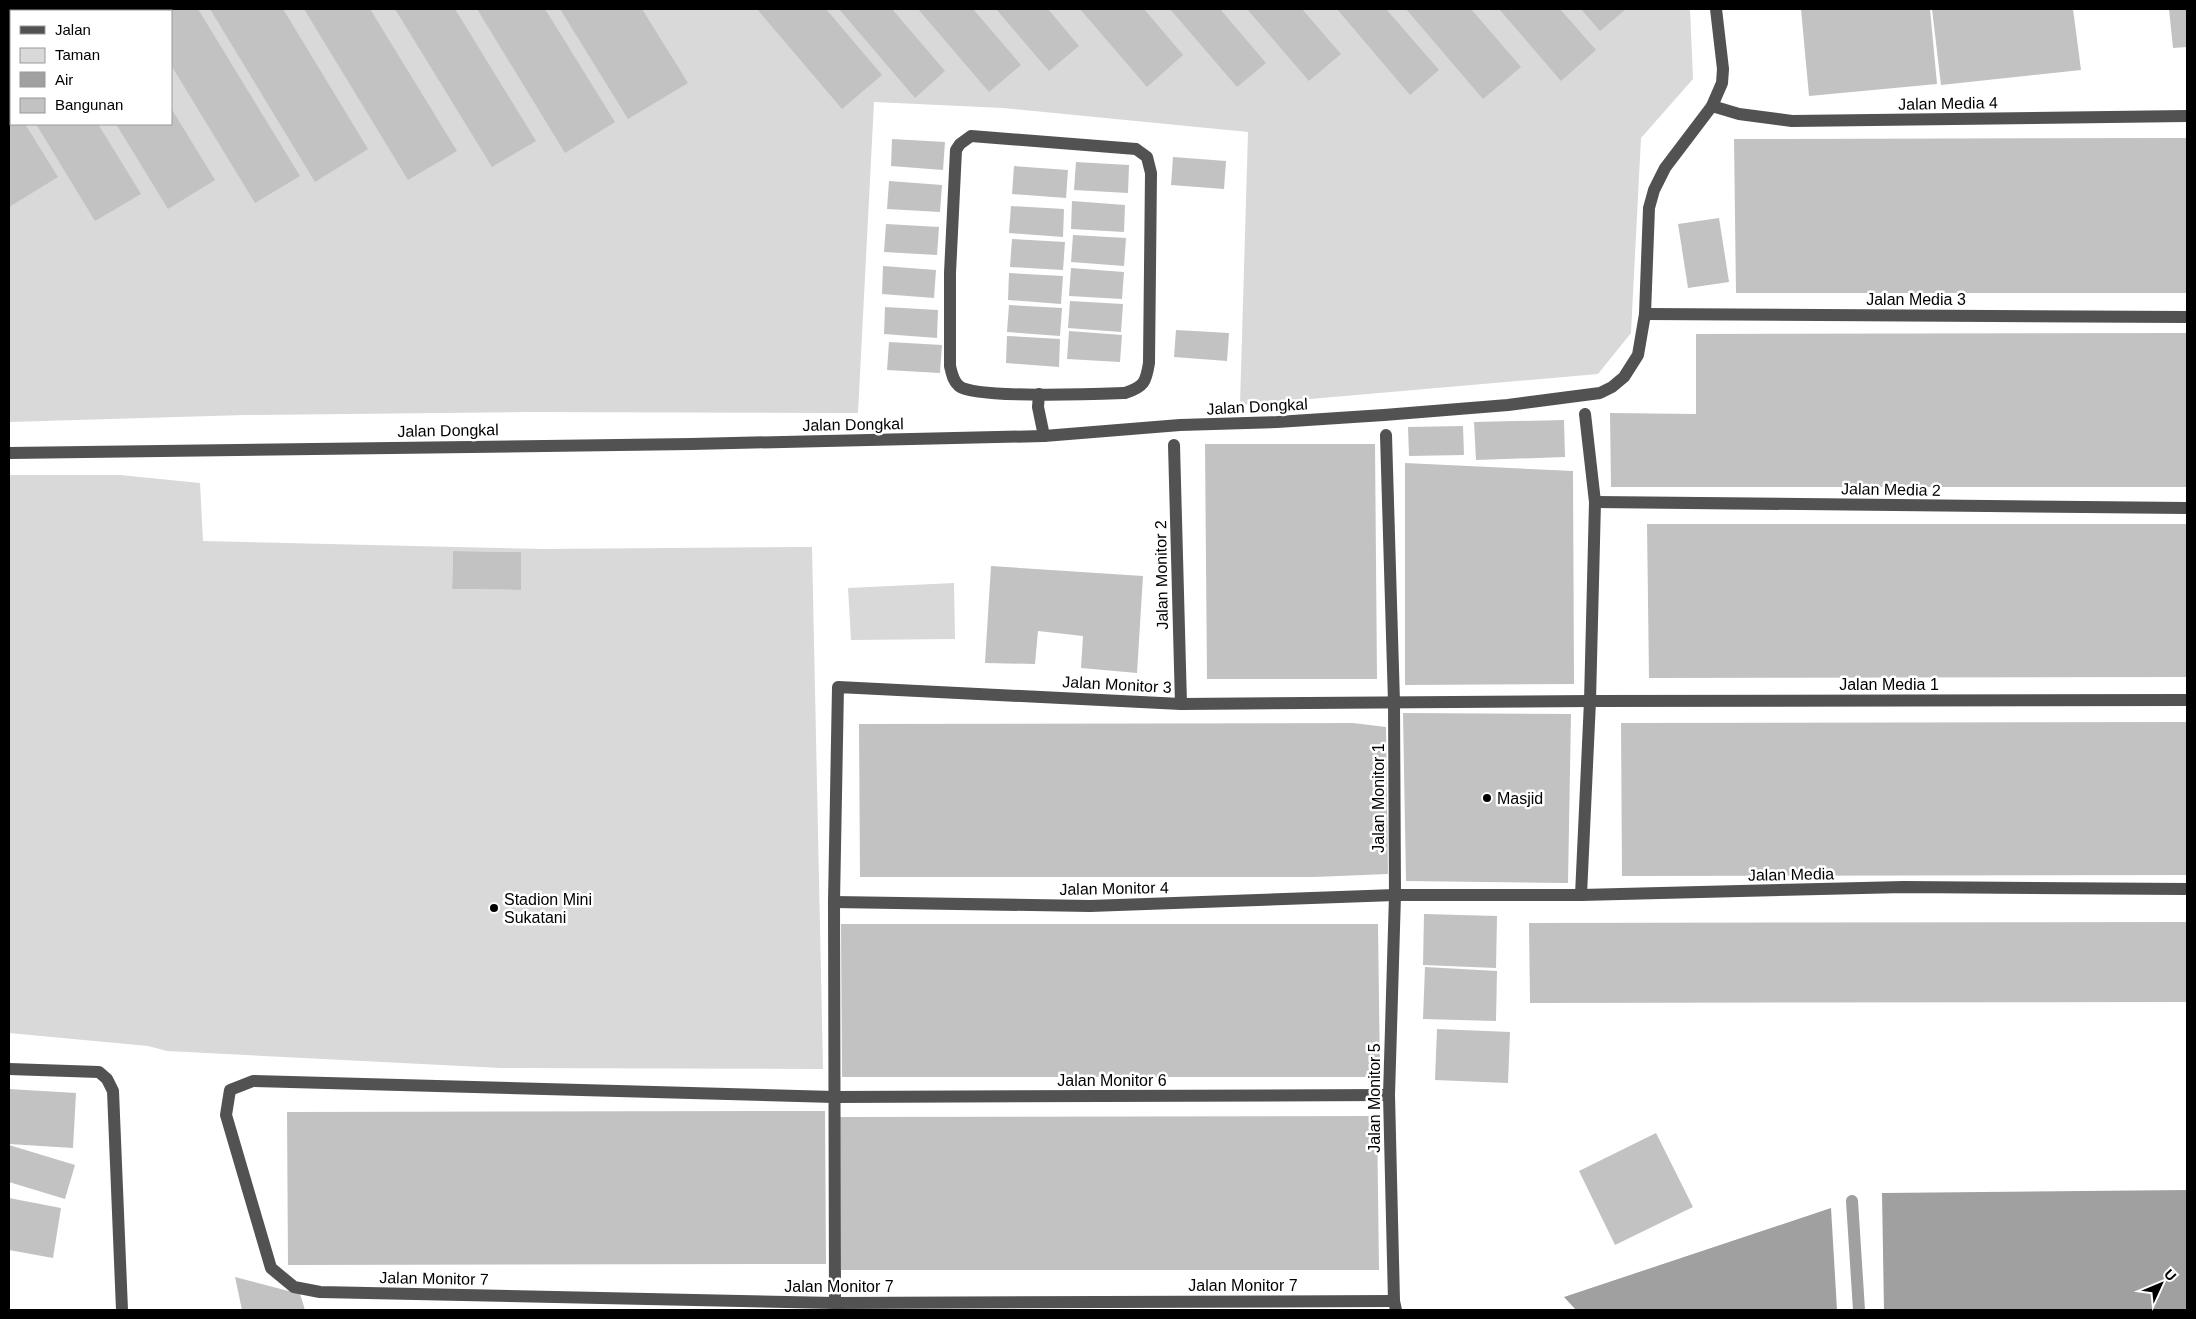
<svg xmlns="http://www.w3.org/2000/svg" width="2196" height="1319" font-family="Arial,sans-serif">
<style>
.green{fill:#d9d9d9;fill-rule:evenodd}
.water{fill:#a0a0a0}
.lines{fill:none;stroke-linecap:round;stroke-linejoin:round}
.stream{stroke:#a0a0a0;stroke-width:12}
.building{fill:#c2c2c2}
.minor{stroke:#525252;stroke-width:12}
.poi-dot{fill:#000;stroke:#fff;stroke-width:2}
.labels{text-anchor:middle;stroke-width:5;stroke-linejoin:round;paint-order:stroke}
.street-label{font-size:16px;fill:#000;stroke:#fff}
.poi-label{font-size:16px;fill:#000;stroke:#fff;text-anchor:start}
</style>
<rect width="100%" height="100%" fill="#fff"/>
<g class="green">
<path d="M 9,9 L 1690,9 L 1693,79 L 1641,138 L 1631,333 L 1598,374 L 1240,405 L 1248,132 L 1003,108 L 874,102 L 858,413 L 530,412 L 245,415 L 9,422 ZM 11,11 L 171,11 L 171,124 L 11,124 Z"/>
<path d="M 9,475 L 120,475 L 200,483 L 203,541 L 543,549 L 812,547 L 823,1069 L 501,1068 L 167,1051 L 148,1046 L 9,1033 ZM 453,551 L 521,552 L 521,590 L 452,589 Z"/>
<path d="M 954,583 L 955,639 L 851,640 L 848,588 Z"/>
</g>
<g class="water">
<path d="M 2187,1190 L 2187,1310 L 1884,1310 L 1882,1193 Z"/>
<path d="M 1831,1208 L 1837,1310 L 1576,1310 L 1564,1297 Z"/>
</g>
<g class="lines">
<path class="stream" d="M 1852,1201 L 1859,1310"/>
</g>
<g class="building">
<path d="M 9,9 L 27,9 L 29,11 L 11,11 L 11,83 L 9,79 Z"/>
<path d="M 46,9 L 111,9 L 112,11 L 48,11 Z"/>
<path d="M 137,9 L 198,9 L 300,176 L 255,203 L 171,65 L 171,11 L 139,11 Z"/>
<path d="M 210,9 L 283,9 L 368,149 L 315,182 Z"/>
<path d="M 304,9 L 370,9 L 457,151 L 408,180 Z"/>
<path d="M 395,9 L 455,9 L 536,141 L 492,167 Z"/>
<path d="M 477,9 L 545,9 L 615,122 L 565,153 Z"/>
<path d="M 560,9 L 642,9 L 688,83 L 628,119 Z"/>
<path d="M 757,9 L 826,9 L 882,75 L 842,109 Z"/>
<path d="M 839,9 L 892,9 L 945,71 L 915,98 Z"/>
<path d="M 918,9 L 973,9 L 1021,65 L 989,92 Z"/>
<path d="M 996,9 L 1048,9 L 1079,46 L 1049,71 Z"/>
<path d="M 1080,9 L 1144,9 L 1183,55 L 1147,87 Z"/>
<path d="M 1170,9 L 1220,9 L 1266,63 L 1237,87 Z"/>
<path d="M 1247,9 L 1302,9 L 1341,54 L 1309,81 Z"/>
<path d="M 1337,9 L 1386,9 L 1439,70 L 1410,95 Z"/>
<path d="M 1406,9 L 1471,9 L 1521,67 L 1483,99 Z"/>
<path d="M 1499,9 L 1560,9 L 1596,50 L 1561,81 Z"/>
<path d="M 1581,9 L 1626,9 L 1600,31 Z"/>
<path d="M 1801,9 L 1930,9 L 1937,84 L 1809,96 Z"/>
<path d="M 1932,9 L 2073,9 L 2081,70 L 1941,85 Z"/>
<path d="M 2169,9 L 2187,9 L 2187,47 L 2173,48 Z"/>
<path d="M 9,97 L 11,101 L 11,124 L 25,124 L 58,177 L 9,207 Z"/>
<path d="M 171,108 L 215,180 L 168,209 L 116,124 L 171,124 Z"/>
<path d="M 36,124 L 98,124 L 141,194 L 95,221 Z"/>
<path d="M 2187,138 L 2187,293 L 1736,293 L 1734,139 Z"/>
<path d="M 892,139 L 945,142 L 943,170 L 891,166 Z"/>
<path d="M 1173,157 L 1226,161 L 1224,189 L 1171,185 Z"/>
<path d="M 1076,162 L 1129,165 L 1128,193 L 1074,190 Z"/>
<path d="M 1014,166 L 1068,170 L 1066,198 L 1012,194 Z"/>
<path d="M 889,181 L 942,185 L 940,212 L 887,209 Z"/>
<path d="M 1072,201 L 1125,205 L 1124,232 L 1071,229 Z"/>
<path d="M 1011,206 L 1064,209 L 1063,237 L 1009,233 Z"/>
<path d="M 1719,218 L 1729,282 L 1688,288 L 1678,224 Z"/>
<path d="M 886,224 L 939,227 L 937,255 L 884,252 Z"/>
<path d="M 1073,235 L 1126,238 L 1124,266 L 1071,262 Z"/>
<path d="M 1012,239 L 1065,242 L 1063,270 L 1010,267 Z"/>
<path d="M 883,266 L 936,270 L 934,298 L 882,294 Z"/>
<path d="M 1071,268 L 1124,272 L 1122,299 L 1069,296 Z"/>
<path d="M 1009,273 L 1063,276 L 1061,304 L 1008,300 Z"/>
<path d="M 1070,301 L 1123,304 L 1121,332 L 1068,328 Z"/>
<path d="M 1009,305 L 1062,308 L 1060,336 L 1007,332 Z"/>
<path d="M 885,307 L 938,310 L 937,338 L 884,334 Z"/>
<path d="M 1176,330 L 1229,333 L 1227,361 L 1174,357 Z"/>
<path d="M 1069,331 L 1122,335 L 1120,362 L 1067,359 Z"/>
<path d="M 2187,333 L 2187,487 L 1611,487 L 1610,413 L 1696,414 L 1696,334 Z"/>
<path d="M 1007,336 L 1060,339 L 1059,367 L 1006,363 Z"/>
<path d="M 889,342 L 942,345 L 940,373 L 887,370 Z"/>
<path d="M 1564,420 L 1565,457 L 1476,460 L 1474,422 Z"/>
<path d="M 1463,426 L 1464,455 L 1409,456 L 1408,427 Z"/>
<path d="M 1205,444 L 1375,444 L 1377,679 L 1207,679 Z"/>
<path d="M 1405,463 L 1573,471 L 1574,684 L 1405,685 Z"/>
<path d="M 1647,524 L 2187,524 L 2187,677 L 1649,678 Z"/>
<path d="M 453,551 L 521,552 L 521,590 L 452,589 Z"/>
<path d="M 991,566 L 1143,576 L 1137,673 L 1081,668 L 1083,636 L 1038,631 L 1035,664 L 985,663 Z"/>
<path d="M 1403,713 L 1571,714 L 1568,883 L 1406,881 Z"/>
<path d="M 2187,722 L 2187,875 L 1622,876 L 1621,723 Z"/>
<path d="M 1353,723 L 1386,727 L 1388,874 L 1314,877 L 860,877 L 859,724 Z"/>
<path d="M 1424,914 L 1497,916 L 1496,968 L 1423,965 Z"/>
<path d="M 2187,922 L 2187,1002 L 1530,1003 L 1529,923 Z"/>
<path d="M 841,924 L 1378,924 L 1380,1077 L 842,1077 Z"/>
<path d="M 1425,967 L 1497,971 L 1496,1021 L 1423,1019 Z"/>
<path d="M 1437,1029 L 1510,1032 L 1508,1083 L 1435,1080 Z"/>
<path d="M 9,1089 L 76,1093 L 73,1148 L 9,1144 Z"/>
<path d="M 825,1111 L 826,1264 L 288,1265 L 287,1112 Z"/>
<path d="M 1377,1116 L 1379,1270 L 841,1270 L 840,1117 Z"/>
<path d="M 1656,1133 L 1693,1207 L 1615,1245 L 1579,1171 Z"/>
<path d="M 9,1145 L 75,1165 L 65,1199 L 9,1182 Z"/>
<path d="M 9,1198 L 61,1208 L 53,1258 L 9,1250 Z"/>
<path d="M 235,1277 L 300,1294 L 305,1310 L 242,1310 Z"/>
</g>
<g class="lines">
<g class="minor">
<path d="M 1712,106 L 1739,114 L 1792,121 L 2187,116"/>
<path d="M 971,136 L 1136,149 L 1147,157 L 1151,173 L 1149,363 C 1146,382 1144,387 1125,393 C 1099,394 975,399 959,386 C 953,381 952,374 950,366 L 950,273 L 956,150 L 960,144 Z"/>
<path d="M 1645,314 L 2187,317"/>
<path d="M 1039,394 L 1038,407 L 1044,436"/>
<path d="M 1386,435 L 1394,702 L 1395,895 L 1389,1095 L 1394,1301 L 1396,1310"/>
<path d="M 1174,445 L 1181,704"/>
<path d="M 9,453 L 691,444 L 1044,436 L 1180,425 L 1277,422 L 1384,415 L 1508,405 L 1600,393 L 1612,387 L 1624,377 L 1638,355 L 1645,314 L 1649,208 L 1654,190 L 1665,168 L 1712,106 L 1722,83 L 1723,69 L 1716,9"/>
<path d="M 1595,502 L 2187,508"/>
<path d="M 1581,895 L 1590,701 L 1595,502 L 1585,414"/>
<path d="M 834,902 L 1090,906 L 1395,895 L 1581,895 L 1904,887 L 2187,889"/>
<path d="M 9,1069 L 99,1072 L 107,1079 L 113,1091 L 122,1310"/>
<path d="M 1389,1095 L 834,1097 L 253,1081 L 230,1090 L 226,1115 L 271,1268 L 294,1287 L 320,1292 L 835,1303 L 1394,1301"/>
<path d="M 835,1303 L 834,902 L 838,687 L 1181,704 L 1590,701 L 2187,700"/>
</g>
</g>
<g class="poi-dot">
<circle cx="1487" cy="798" r="5"/>
<circle cx="494" cy="908" r="5"/>
</g>
<g class="labels">
<g class="street-label">
<text transform="translate(1948 103) rotate(-1)" y="6">Jalan Media 4</text>
<text x="1916" y="305">Jalan Media 3</text>
<text transform="translate(1257 406) rotate(-3)" y="6">Jalan Dongkal</text>
<text transform="translate(853 424) rotate(-1)" y="6">Jalan Dongkal</text>
<text transform="translate(448 430) rotate(-1)" y="6">Jalan Dongkal</text>
<text transform="translate(1891 489) rotate(1)" y="6">Jalan Media 2</text>
<text transform="translate(1161 575) rotate(-91)" y="6">Jalan Monitor 2</text>
<text transform="translate(1117 684) rotate(3)" y="6">Jalan Monitor 3</text>
<text x="1889" y="690">Jalan Media 1</text>
<text transform="translate(1378 798) rotate(-90)" y="6">Jalan Monitor 1</text>
<text transform="translate(1791 874) rotate(-1)" y="6">Jalan Media</text>
<text transform="translate(1114 888) rotate(-1)" y="6">Jalan Monitor 4</text>
<text x="1112" y="1086">Jalan Monitor 6</text>
<text transform="translate(1374 1098) rotate(-90)" y="6">Jalan Monitor 5</text>
<text transform="translate(434 1278) rotate(1)" y="6">Jalan Monitor 7</text>
<text x="1243" y="1291">Jalan Monitor 7</text>
<text x="839" y="1292">Jalan Monitor 7</text>
</g>
<g class="poi-label">
<text x="1497" y="804">Masjid</text>
<text x="504" y="905">Stadion Mini<tspan x="504" dy="18">Sukatani</tspan></text>
</g>
</g>
<rect width="2196" height="1319" fill="none" stroke="#000000" stroke-width="20"/>
<rect x="10" y="10" width="162" height="115" fill="#ffffff" stroke="#999999"/>
<rect x="20" y="26" width="25" height="8" fill="#525252" stroke="#999999"/>
<text x="55" y="35" font-size="15" fill="#000000">Jalan</text>
<rect x="20" y="48" width="25" height="15" fill="#d9d9d9" stroke="#999999"/>
<text x="55" y="60" font-size="15" fill="#000000">Taman</text>
<rect x="20" y="72" width="25" height="15" fill="#a0a0a0" stroke="#999999"/>
<text x="55" y="85" font-size="15" fill="#000000">Air</text>
<rect x="20" y="98" width="25" height="15" fill="#c2c2c2" stroke="#999999"/>
<text x="55" y="110" font-size="15" fill="#000000">Bangunan</text>
<g transform="translate(2161 1284) rotate(46)" stroke="#ffffff" stroke-width="4" paint-order="stroke">
<path d="M0-4L9 19L0 12L-9 19Z" fill="#000000"/>
<text y="-8" font-size="14" font-weight="bold" text-anchor="middle" fill="#000000">U</text>
</g>
</svg>
